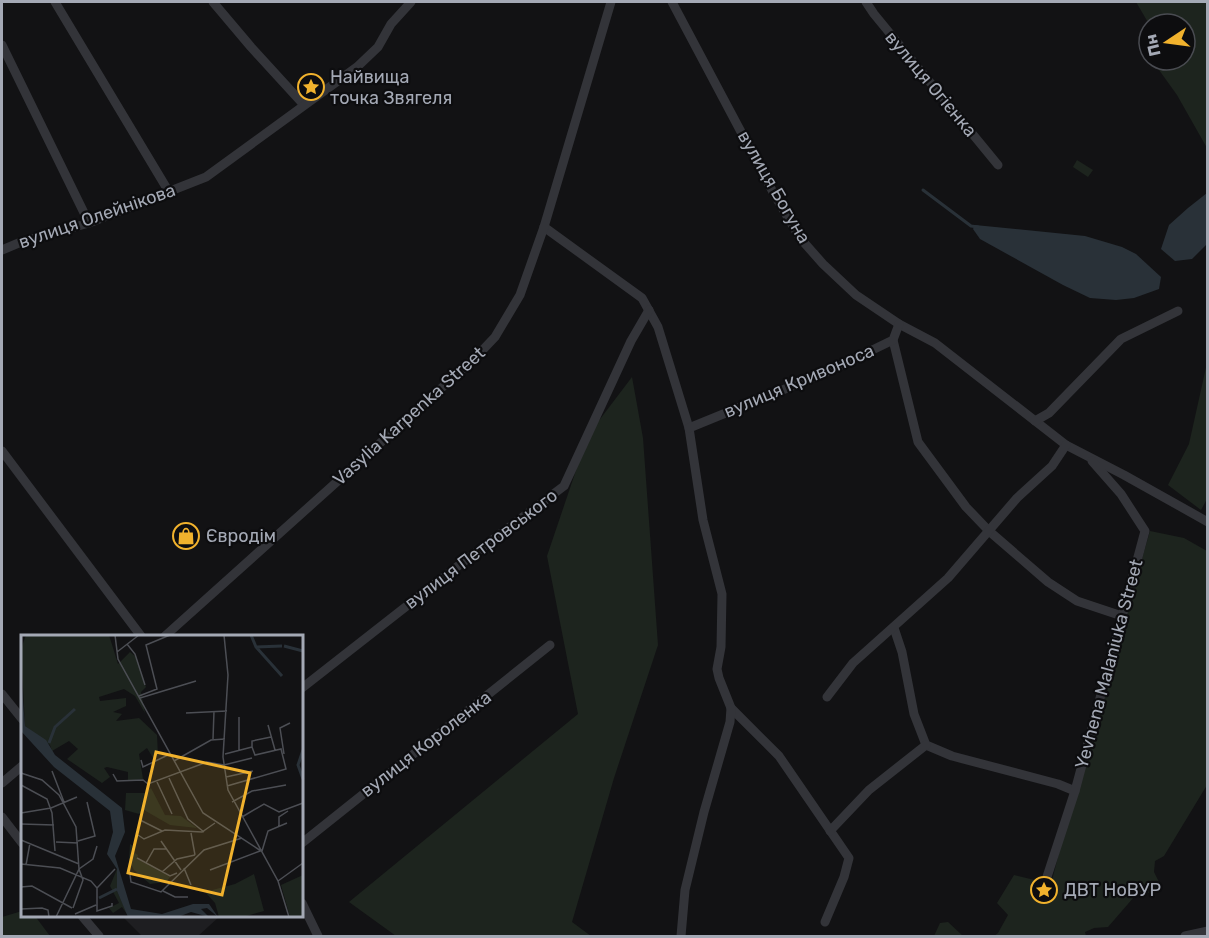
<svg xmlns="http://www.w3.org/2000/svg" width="1209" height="938" font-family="Rubik,sans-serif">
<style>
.built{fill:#1e1e21}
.green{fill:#1d241e}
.water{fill:#293138}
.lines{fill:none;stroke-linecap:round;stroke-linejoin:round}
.stream{stroke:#293138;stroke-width:3}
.minor{stroke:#333439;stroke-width:9}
.labels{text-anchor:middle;stroke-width:4.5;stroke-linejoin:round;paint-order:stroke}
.poi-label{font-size:18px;fill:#a4a9b5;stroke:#0d0d0f;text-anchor:start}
.street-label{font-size:18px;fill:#a4a9b5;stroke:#0d0d0f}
.inset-river{fill:none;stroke:#293138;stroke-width:3}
.inset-road{fill:none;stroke:#4c4e54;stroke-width:1.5}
.view{fill:#f1b22d;fill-opacity:0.15;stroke:#f1b22d;stroke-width:3}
.inset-edge{fill:none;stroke:#a4a9b5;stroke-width:3}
</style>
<rect width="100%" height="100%" fill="#121214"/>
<path class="built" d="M 122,916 L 220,916 L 198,936 L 142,936 Z"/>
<g class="green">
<path d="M 1136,2 L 1207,2 L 1207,148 L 1177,95 L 1154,63 L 1156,60 L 1185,60 L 1185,24 L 1149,24 Z"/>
<path d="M 1077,160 L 1093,170 L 1088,177 L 1073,167 Z"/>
<path d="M 1207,363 L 1208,497 L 1201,510 L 1168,485 L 1189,444 Z"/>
<path d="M 632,377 L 643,438 L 658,645 L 614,778 L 572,922 L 591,936 L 396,936 L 349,902 L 578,714 L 547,556 L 588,435 Z"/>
<path d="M 1150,531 L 1184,538 L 1207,551 L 1207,785 L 1164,856 L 1155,861 L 1154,872 L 1160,884 L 1152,892 L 1134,897 L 1108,927 L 1094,928 L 1085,932 L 1086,936 L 994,936 L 998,933 L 1008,915 L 997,903 L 1014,875 L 1051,884 L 1075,791 Z"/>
<path d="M 22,911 L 22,916 L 35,916 L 50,936 L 2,936 L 2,917 Z"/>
<path d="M 948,922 L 963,936 L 934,936 L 940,923 Z"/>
</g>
<g class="water">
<path d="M 1207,193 L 1207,244 L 1192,259 L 1175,261 L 1161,249 L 1169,225 L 1188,208 Z"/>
<path d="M 975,225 L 1085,236 L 1122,247 L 1136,254 L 1161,277 L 1159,289 L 1134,298 L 1116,300 L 1090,298 L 1063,285 L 980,239 L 973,229 Z"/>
</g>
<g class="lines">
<path class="stream" d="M 923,190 L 971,226 L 978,227"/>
<g class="minor">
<path d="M 55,2 L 169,192"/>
<path d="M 213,2 L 251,47 L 304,105"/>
<path d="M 672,2 L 774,194 L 800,238 L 823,264 L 856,295 L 899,324 L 935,343 L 1066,445 L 1124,475 L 1208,522"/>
<path d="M 866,2 L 874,14 L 998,165"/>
<path d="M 2,45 L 89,223"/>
<path d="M 544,227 L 642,298 L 658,327 L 689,428 L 703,520 L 722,594 L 721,647 L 717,669 L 719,678 L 731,708 L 779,756 L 849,858 L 844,877 L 825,922"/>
<path d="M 2,250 L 21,242 L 89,223 L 206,177 L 357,67 L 378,47 L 391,24 L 411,2"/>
<path d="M 893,340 L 918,442 L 966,507 L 989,531 L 1048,582 L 1077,601 L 1122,616"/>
<path d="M 1035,421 L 1049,413 L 1121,339 L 1178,311"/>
<path d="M 689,428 L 829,371 L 893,340 L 899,324"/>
<path d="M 2,451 L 141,636"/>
<path d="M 894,628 L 902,652 L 914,714 L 926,745 L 952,756 L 1058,784 L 1075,791"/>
<path d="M 165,636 L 476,357 L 495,337 L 520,295 L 544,227 L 611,2"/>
<path d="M 302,688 L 454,569 L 564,486 L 631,341 L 649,310"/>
<path d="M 2,694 L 22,719"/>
<path d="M 827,697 L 853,663 L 948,578 L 1017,498 L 1052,466 L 1066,445"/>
<path d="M 2,783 L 22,766"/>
<path d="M 2,817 L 22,843"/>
<path d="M 830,831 L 869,790 L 926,745"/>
<path d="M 302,843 L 550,645"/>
<path d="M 1044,886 L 1075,791 L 1145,531 L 1121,494 L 1092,461"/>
<path d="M 302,903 L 318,936"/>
<path d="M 82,916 L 99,936"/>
<path d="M 681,936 L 685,890 L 704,812 L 730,722 L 731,708"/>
<path d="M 1185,936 L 1208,931"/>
</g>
</g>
<defs>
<symbol id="sight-ring" viewBox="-11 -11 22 22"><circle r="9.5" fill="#0d0d0f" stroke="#f1b22d" stroke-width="1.5"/><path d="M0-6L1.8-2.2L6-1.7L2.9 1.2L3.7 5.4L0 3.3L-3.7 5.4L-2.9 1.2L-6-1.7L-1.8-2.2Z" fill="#f1b22d"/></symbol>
<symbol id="shop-ring" viewBox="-11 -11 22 22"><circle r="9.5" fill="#0d0d0f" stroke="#f1b22d" stroke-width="1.5"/><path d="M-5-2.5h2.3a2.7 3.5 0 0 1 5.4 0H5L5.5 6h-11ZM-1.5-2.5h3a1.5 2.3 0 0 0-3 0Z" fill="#f1b22d"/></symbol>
</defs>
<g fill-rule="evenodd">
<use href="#sight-ring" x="296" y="72" width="30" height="30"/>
<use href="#shop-ring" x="171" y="521" width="30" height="30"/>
<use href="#sight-ring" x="1029" y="875" width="30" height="30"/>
</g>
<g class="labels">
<g class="poi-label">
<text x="330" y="83">Найвища<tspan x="330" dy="21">точка Звягеля</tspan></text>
<text x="206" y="542">Євродім</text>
<text x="1064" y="896">ДВТ НоВУР</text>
</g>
<g class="street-label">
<text transform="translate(931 84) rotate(50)" y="6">вулиця Огієнка</text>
<text transform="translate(774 187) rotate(60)" y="6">вулиця Богуна</text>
<text transform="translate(97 216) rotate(-19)" y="6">вулиця Олейнікова</text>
<text transform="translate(799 381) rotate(-23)" y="6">вулиця Кривоноса</text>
<text transform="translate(409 416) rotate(-42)" y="6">Vasylia Karpenka Street</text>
<text transform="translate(481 549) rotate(-37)" y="6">вулиця Петровського</text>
<text transform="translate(1109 664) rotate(-75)" y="6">Yevhena Malaniuka Street</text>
<text transform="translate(426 744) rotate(-38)" y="6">вулиця Короленка</text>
</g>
</g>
<g transform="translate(21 635)">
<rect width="282" height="282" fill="#121214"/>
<path d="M 5,0 L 88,0 L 97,29 L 109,17 L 114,21 L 125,52 L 120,57 L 124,78 L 114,61 L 103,54 L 78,62 L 79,66 L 105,63 L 105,71 L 92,77 L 101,79 L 95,86 L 118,83 L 136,100 L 137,120 L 132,123 L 126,113 L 118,119 L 122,144 L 107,146 L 107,137 L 86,132 L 83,133 L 89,142 L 81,148 L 46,124 L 57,114 L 48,106 L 31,116 L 29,110 L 4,91 L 0,14 ZM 130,153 L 144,180 L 160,181 L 176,193 L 149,190 L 123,175 L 118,179 L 104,175 L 105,158 L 124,158 ZM 109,209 L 114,212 L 111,216 L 117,220 L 116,224 L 149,242 L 145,247 L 129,249 L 113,235 L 108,225 ZM 96,234 L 96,256 L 108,282 L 101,272 L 92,278 L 88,273 L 98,268 L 89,251 ZM 233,239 L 243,276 L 222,282 L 198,282 L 194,268 L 184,257 L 214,249 ZM 282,240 L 282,282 L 269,282 L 260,250 Z" fill="#1d241e"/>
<path d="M 0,40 L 4,91 L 25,105 L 34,120 L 101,173 L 104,197 L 94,221 L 110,274 L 141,279 L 172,269 L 188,269 L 197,282 L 186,273 L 180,274 L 188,282 L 170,277 L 157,282 L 107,282 L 96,256 L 96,234 L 86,219 L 92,197 L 89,176 L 33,132 L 0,96 Z" fill="#293138"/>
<path class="inset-river" d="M 230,0 L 235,12 L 261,41M 263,11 L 282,16M 235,12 L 261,11M 28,108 L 34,92 L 54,74M 282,115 L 277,130 L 282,144M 78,263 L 96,254"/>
<path class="inset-road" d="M 94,0 L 97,24 L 182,178 L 240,216M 203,0 L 207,40 L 202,122 L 207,155 L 257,246 L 268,282M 106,9 L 114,19 L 124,50M 96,17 L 118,0M 118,61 L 136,54 L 125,10 L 149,0M 119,63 L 175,46M 165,78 L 206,76M 247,90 L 254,115M 192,104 L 193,76M 231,112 L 231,106 L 250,102M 218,116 L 218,82M 204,119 L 231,112M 263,119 L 259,93 L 269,88M 120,125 L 122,132 L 149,119M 153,126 L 190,105 L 204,104M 203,130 L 231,123M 31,136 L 43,167M 0,138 L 21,145 L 38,160 L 55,192 L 58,234 L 35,282M 92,139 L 96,146 L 122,145 L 127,149 L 186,127 L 203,130M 205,142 L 232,136M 148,143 L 167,184 L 183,197M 136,147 L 151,179M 0,150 L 26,164 L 31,178 L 34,216M 206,151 L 265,134 L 260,114 L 234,120 L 231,112M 211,167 L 231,156 L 265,150M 0,178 L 30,173 L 56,162M 221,182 L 243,169 L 258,177 L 282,168M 119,185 L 141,196M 0,189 L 33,190M 258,192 L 258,182 L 267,176M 170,198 L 174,220M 117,200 L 123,204 L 144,195 L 181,197 L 194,188M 0,205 L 58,229M 57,206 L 74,201 L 66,167M 140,206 L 160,235M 35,207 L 57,208M 241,216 L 247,196 L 266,188M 116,223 L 149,241 L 156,238M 125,228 L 133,214 L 145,214M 0,229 L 39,233 L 70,246 L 76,253 L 76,276 L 91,271 L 91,268M 5,230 L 9,208M 108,232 L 110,247 L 140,257 L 183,215 L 221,203M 163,233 L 170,250M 189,235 L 239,216M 141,237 L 156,224 L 174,220M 257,246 L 282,228M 0,252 L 11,251 L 51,273M 76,253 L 94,234M 142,256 L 154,262 L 167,262M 52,273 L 62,245 L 58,234 L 72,224 L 76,211M 0,274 L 21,273 L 27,275 L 28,282M 54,279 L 75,270"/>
<path class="view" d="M 135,117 L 229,138 L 201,260 L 107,238 Z"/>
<rect width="282" height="282" class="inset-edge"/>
</g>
<rect width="1209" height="938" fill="none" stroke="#a4a9b5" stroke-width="6"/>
<g transform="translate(1167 42) rotate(257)"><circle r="28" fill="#0d0d0f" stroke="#494b51" stroke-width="1.5"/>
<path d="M0-4.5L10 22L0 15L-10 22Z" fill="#f1b22d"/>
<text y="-9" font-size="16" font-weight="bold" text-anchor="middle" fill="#a4a9b5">Пн</text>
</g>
</svg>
